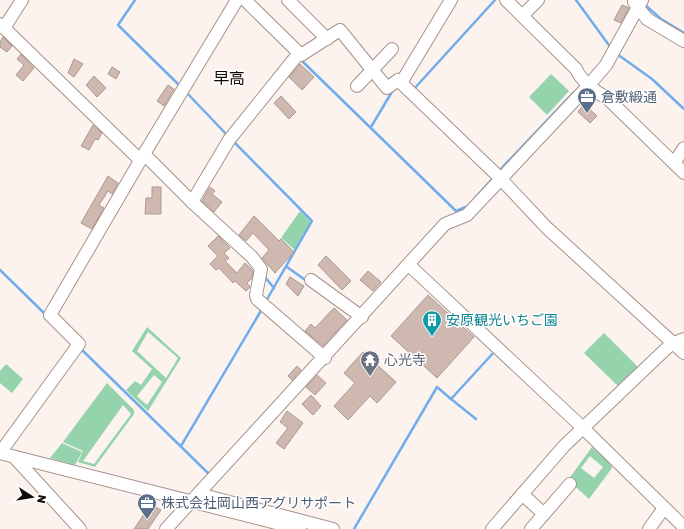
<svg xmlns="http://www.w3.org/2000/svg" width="684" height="529" font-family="'Golos Text','Noto Sans JP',sans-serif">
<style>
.green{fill:#95d3ac;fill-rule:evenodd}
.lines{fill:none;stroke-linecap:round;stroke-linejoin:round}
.stream{stroke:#71acec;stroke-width:2.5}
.building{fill:#ceb8b0;stroke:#ae9991}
.minor-casing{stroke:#a7938b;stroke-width:14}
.minor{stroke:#fff;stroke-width:12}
.labels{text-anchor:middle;stroke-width:3;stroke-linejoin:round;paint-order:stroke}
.service-label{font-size:14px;fill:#4e5e75;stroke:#fff;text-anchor:start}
.culture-label{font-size:14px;fill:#0d838f;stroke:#fff;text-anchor:start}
.worship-label{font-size:14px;fill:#5b616d;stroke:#fff;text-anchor:start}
.quarter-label{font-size:16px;fill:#110a07;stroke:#fff}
</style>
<rect width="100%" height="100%" fill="#fcf3ef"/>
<g class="green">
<path d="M 551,74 L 569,91 L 547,115 L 529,97 Z"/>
<path d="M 300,211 L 310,221 L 310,225 L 295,250 L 281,238 Z"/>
<path d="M 147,327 L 181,358 L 148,411 L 126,390 L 135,381 L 141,385 L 152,369 L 132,351 ZM 148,332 L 178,358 L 166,378 L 137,351 ZM 154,375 L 162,382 L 147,405 L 137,396 Z"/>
<path d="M 604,333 L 639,368 L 620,388 L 584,353 Z"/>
<path d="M 6,364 L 23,379 L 12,393 L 0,383 L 0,371 Z"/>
<path d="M 107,383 L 134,410 L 134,414 L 95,467 L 78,462 L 83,451 L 63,442 ZM 123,405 L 131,414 L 94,464 L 83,461 Z"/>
<path d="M 62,443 L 82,452 L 75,465 L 50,458 Z"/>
<path d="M 592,447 L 610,463 L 612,468 L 589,499 L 568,480 ZM 590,456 L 603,467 L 594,478 L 581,468 Z"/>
</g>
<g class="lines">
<g class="stream">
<path d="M 135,0 L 118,25 L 179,85"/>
<path d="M 576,0 L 611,48"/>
<path d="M 644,4 L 661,19 L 684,33"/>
<path d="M 617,54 L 652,79 L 684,109"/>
<path d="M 300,59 L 456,211 L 468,206"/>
<path d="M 413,90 L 495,0"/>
<path d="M 186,92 L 228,136"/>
<path d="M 371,127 L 393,90"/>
<path d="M 233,141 L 312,221 L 266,301"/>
<path d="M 498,172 L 574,92"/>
<path d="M 474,199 L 493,178"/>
<path d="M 287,267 L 308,282"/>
<path d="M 0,270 L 46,315"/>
<path d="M 264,276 L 274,288"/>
<path d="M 80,348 L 210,475"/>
<path d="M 451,399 L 476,419"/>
<path d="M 181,446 L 262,309"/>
<path d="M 354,529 L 437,387 L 451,399 L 495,351"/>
</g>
</g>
<g class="building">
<path d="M 622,5 L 629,8 L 621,23 L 614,20 Z"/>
<path d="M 3,37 L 12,46 L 7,52 L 0,47 L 0,42 Z"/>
<path d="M 21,54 L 34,68 L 23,81 L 16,75 L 24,65 L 17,59 Z"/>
<path d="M 74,59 L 83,64 L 74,77 L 68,73 Z"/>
<path d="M 300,64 L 314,77 L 302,90 L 289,77 Z"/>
<path d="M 112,67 L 120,72 L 116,79 L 108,74 Z"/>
<path d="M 94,76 L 106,88 L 97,97 L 86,85 Z"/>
<path d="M 168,85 L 174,89 L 164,106 L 157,101 Z"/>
<path d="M 281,96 L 296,112 L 289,119 L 274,103 Z"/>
<path d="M 584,104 L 597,116 L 590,123 L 578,112 Z"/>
<path d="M 93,125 L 102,133 L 98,140 L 95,139 L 89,150 L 81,146 Z"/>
<path d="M 108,176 L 118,183 L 112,194 L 108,191 L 99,205 L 104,208 L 92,229 L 81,223 Z"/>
<path d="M 152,187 L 161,187 L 161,214 L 145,214 L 146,198 L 152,198 Z"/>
<path d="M 210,187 L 215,191 L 212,194 L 222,202 L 214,212 L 202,201 Z"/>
<path d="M 254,216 L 279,241 L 281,239 L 294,252 L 275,273 L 262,258 L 269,250 L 253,233 L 246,241 L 239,235 Z"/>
<path d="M 218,236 L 230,248 L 224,253 L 229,258 L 225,261 L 237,273 L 245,263 L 253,271 L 252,278 L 247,283 L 250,287 L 246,291 L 235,281 L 233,283 L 219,268 L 216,270 L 210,264 L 218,256 L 208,246 Z"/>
<path d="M 326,256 L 351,281 L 342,290 L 318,265 Z"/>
<path d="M 368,271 L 381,282 L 373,291 L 360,280 Z"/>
<path d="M 290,277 L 304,286 L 298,296 L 286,284 Z"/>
<path d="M 428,295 L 474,337 L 437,378 L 391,336 Z"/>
<path d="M 334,308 L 347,320 L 323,346 L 305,331 L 311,324 L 315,328 Z"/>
<path d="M 363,352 L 396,382 L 377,403 L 370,396 L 348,420 L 334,406 L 355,383 L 344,373 Z"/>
<path d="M 297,366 L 301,370 L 292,380 L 288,376 Z"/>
<path d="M 317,375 L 326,383 L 315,395 L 306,387 Z"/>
<path d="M 311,395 L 321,406 L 313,415 L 302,404 Z"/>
<path d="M 287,411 L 303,423 L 284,449 L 276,443 L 288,428 L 280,422 Z"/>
<path d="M 151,504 L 161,510 L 148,529 L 134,529 Z"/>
</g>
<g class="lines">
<defs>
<g id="minor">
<path d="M 245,0 L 299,53"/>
<path d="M 288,0 L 327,39"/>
<path d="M 506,0 L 576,69 C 580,79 596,93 606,97 L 684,173"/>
<path d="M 634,2 L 647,19 L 684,41"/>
<path d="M 522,16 L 538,0"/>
<path d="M 0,24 L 140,160"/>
<path d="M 4,28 L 22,0"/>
<path d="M 401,83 L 451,0"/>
<path d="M 357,86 L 392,49"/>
<path d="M 144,154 L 192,202 L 252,257 L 261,269 L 256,295 L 257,299 L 325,358"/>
<path d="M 674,163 L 684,148"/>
<path d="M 192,202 L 229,140 L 299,53 L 301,55 L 340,30 L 387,88 L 398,80 L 498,176 L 547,228 L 684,353"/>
<path d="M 409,265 L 583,428 L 684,527"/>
<path d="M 311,280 L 362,317"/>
<path d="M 5,446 L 79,344 L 50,315 L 144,154 L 237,0"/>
<path d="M 0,453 L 300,529"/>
<path d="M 14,457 L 80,529"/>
<path d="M 199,494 L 333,529"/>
<path d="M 522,494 L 544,514"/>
<path d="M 166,529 L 445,224 L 467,215 L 589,85 L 606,65 L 642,0"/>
<path d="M 492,529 L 564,446 L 670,345 L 684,339"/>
<path d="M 531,529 L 570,484"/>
<path d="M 649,529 L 664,508"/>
</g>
</defs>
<use href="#minor" class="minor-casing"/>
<use href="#minor" class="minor"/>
</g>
<defs>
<symbol id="office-pin" viewBox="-11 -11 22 30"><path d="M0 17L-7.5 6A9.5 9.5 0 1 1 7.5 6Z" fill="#5c6f8a" stroke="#fff"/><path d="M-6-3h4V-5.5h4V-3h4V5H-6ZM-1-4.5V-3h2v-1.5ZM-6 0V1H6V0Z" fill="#fff"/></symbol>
<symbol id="building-pin" viewBox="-11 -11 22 30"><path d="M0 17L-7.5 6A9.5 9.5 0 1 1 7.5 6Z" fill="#0f9aa8" stroke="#fff"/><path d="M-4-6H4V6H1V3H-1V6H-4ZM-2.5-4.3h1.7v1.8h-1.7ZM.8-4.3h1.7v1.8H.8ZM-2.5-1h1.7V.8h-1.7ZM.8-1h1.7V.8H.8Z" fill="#fff"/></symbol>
<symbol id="temple-pin" viewBox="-11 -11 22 30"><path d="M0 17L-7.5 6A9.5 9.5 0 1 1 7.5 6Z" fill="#6b7280" stroke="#fff"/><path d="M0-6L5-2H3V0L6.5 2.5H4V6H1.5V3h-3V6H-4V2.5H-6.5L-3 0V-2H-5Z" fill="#fff"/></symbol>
</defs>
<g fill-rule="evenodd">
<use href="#office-pin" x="576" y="86" width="22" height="30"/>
<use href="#building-pin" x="421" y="309" width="22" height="30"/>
<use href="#temple-pin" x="359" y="349" width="22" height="30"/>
<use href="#office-pin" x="136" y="492" width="22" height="30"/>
</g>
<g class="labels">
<g class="service-label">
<text x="601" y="102">倉敷緞通</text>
<text x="161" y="508">株式会社岡山西アグリサポート</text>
</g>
<g class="culture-label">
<text x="446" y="325">安原観光いちご園</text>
</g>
<g class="worship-label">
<text x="384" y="365">心光寺</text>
</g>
<g class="quarter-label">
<text x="229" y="84">早高</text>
</g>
</g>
<g transform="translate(32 497) rotate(102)" stroke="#ffffff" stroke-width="3" paint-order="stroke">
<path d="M0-3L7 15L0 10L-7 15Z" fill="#110a07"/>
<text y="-6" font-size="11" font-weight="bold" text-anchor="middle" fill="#110a07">N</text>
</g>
</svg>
